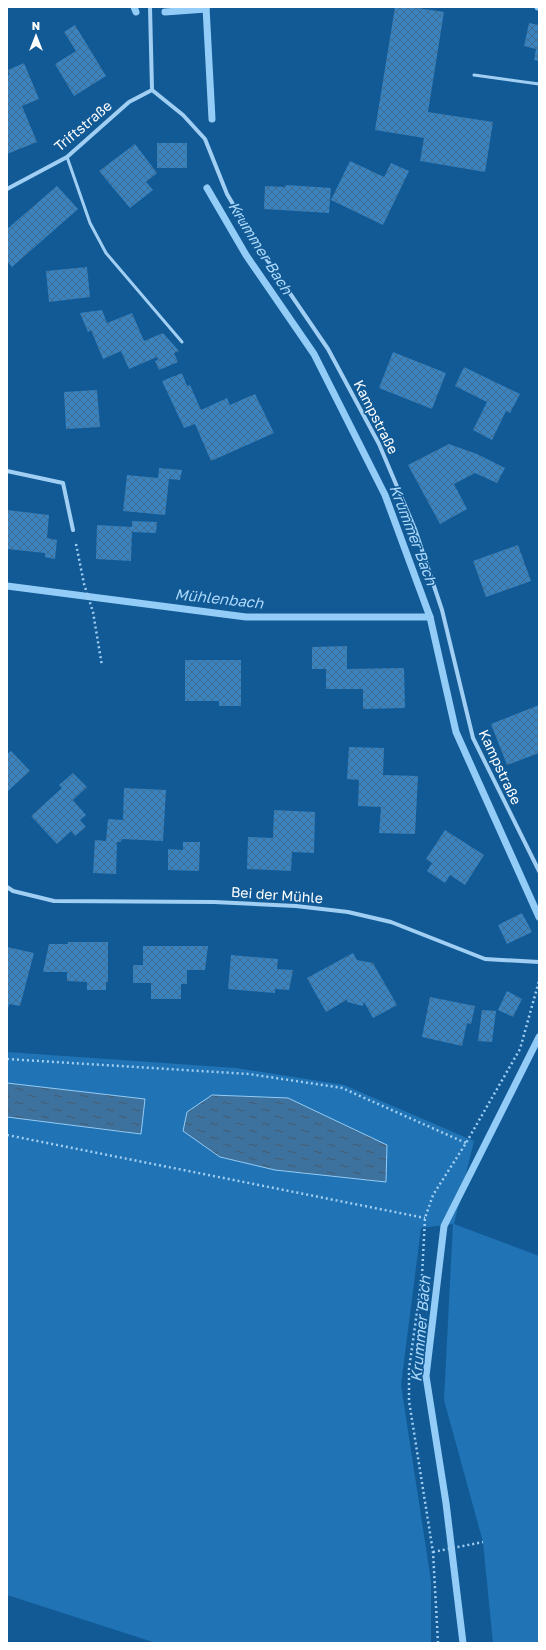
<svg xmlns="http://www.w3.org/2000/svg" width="546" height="1650" font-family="'Golos Text',sans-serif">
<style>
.grass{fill:#2073b4;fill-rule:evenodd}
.water{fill:url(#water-ripples);stroke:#93ccf7}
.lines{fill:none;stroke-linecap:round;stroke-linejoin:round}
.stream{stroke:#93ccf7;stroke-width:7}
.building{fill:url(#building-cross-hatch)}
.path{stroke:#a1cff3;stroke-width:2.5;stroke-dasharray:2 3;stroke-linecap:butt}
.lane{stroke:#a1cff3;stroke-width:3}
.street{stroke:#a1cff3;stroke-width:4}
.labels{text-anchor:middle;stroke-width:3;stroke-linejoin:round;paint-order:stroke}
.street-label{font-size:14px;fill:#fff;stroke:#115a96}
.water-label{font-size:15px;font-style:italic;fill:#add9fa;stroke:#115a96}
</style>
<defs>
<pattern id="water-ripples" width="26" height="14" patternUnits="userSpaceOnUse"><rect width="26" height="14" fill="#3e729e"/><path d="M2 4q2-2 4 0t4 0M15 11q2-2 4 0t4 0" fill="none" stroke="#465b6d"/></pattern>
<pattern id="building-cross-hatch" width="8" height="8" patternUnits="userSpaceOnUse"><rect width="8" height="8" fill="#3a83bf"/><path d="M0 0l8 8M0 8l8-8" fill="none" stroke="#416d91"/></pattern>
</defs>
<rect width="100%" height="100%" fill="#115a96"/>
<path class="grass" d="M 7,1052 L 236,1068 L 344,1085 L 474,1141 L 454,1224 L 539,1256 L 539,1643 L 493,1643 L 483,1542 L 444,1400 L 453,1224 L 421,1228 L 401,1385 L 431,1581 L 431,1643 L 156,1643 L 7,1595 L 7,1117 L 141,1134 L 145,1099 L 7,1083 ZM 183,1131 L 275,1170 L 220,1157 Z"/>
<g class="water">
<path d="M 7,1083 L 145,1099 L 141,1134 L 7,1117 Z"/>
<path d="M 212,1095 L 288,1098 L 387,1145 L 386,1182 L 275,1170 L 220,1157 L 183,1131 L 187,1112 Z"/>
</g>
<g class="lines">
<g class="stream">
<path d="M 134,7 L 136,12"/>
<path d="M 206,7 L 212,119"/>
<path d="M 538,7 L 539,7"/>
<path d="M 165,12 L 206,9"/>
<path d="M 207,188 L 246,255 L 314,354 L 385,495 L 430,617 L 456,732 L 539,917"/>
<path d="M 7,586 L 246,617 L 430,617"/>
<path d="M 463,1643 L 446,1503 L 426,1376 L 444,1226 L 539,1037"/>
</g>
</g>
<g class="building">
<path d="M 395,7 L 411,7 L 444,12 L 428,112 L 493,122 L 485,172 L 420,161 L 424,138 L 375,130 Z"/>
<path d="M 529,23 L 539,25 L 539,61 L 534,60 L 536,49 L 524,46 Z"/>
<path d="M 75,25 L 106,76 L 74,96 L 55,64 L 76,51 L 64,32 Z"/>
<path d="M 24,63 L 39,99 L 22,106 L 37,142 L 7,154 L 7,76 L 9,75 L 8,70 Z"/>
<rect x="157" y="143" width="30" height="25"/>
<path d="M 135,144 L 157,173 L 146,182 L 153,190 L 130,208 L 99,171 Z"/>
<path d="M 350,161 L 384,177 L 391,163 L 409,171 L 383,225 L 331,200 Z"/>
<path d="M 286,185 L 331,188 L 329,213 L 264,209 L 265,186 L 285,187 Z"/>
<path d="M 57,186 L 78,209 L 12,267 L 7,261 L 7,229 Z"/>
<path d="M 87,267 L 90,297 L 49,302 L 46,271 Z"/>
<path d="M 102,310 L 107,323 L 132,313 L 144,341 L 163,333 L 179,351 L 174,353 L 178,362 L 159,370 L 155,361 L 158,360 L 157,357 L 129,369 L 121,351 L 103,359 L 91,330 L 88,332 L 80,313 Z"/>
<path d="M 393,352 L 446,373 L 432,409 L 379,388 Z"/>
<path d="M 464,367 L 520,394 L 510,413 L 506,411 L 492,440 L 473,430 L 487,402 L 455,386 Z"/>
<path d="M 182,373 L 187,386 L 190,385 L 201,410 L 227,398 L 230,405 L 255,394 L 274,433 L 211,461 L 195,424 L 184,428 L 162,381 Z"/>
<path d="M 97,390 L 100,427 L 66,429 L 64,392 Z"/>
<path d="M 449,444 L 477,454 L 505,468 L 497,483 L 475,473 L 454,484 L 467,509 L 440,524 L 408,465 Z"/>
<path d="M 159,468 L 182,470 L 180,480 L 169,479 L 165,515 L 123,511 L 127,475 L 158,478 Z"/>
<path d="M 7,510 L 49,515 L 47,538 L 57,540 L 55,559 L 45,557 L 45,553 L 7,549 Z"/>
<path d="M 132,521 L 157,522 L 156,533 L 132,532 L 131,561 L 96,559 L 97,525 L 132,527 Z"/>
<path d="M 518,545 L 531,581 L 486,597 L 473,561 Z"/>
<path d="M 347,646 L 347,669 L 404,668 L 405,708 L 363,709 L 363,689 L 326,689 L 326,669 L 312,669 L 312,647 Z"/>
<path d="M 185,660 L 241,660 L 241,706 L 219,706 L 219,701 L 185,701 Z"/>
<path d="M 539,705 L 539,753 L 507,765 L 491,724 Z"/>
<path d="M 349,747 L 384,748 L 383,775 L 418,776 L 415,834 L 379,833 L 381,807 L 358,806 L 359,780 L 347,779 Z"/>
<path d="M 11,751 L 30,771 L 8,791 L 7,754 Z"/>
<path d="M 73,773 L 87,787 L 73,800 L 86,815 L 80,820 L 86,827 L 75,836 L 71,831 L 57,844 L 31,816 L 62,788 L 59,785 Z"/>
<path d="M 124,788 L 166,790 L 163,841 L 122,839 L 121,842 L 117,842 L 116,874 L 93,873 L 95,840 L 106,841 L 108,819 L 123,820 Z"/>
<path d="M 274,810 L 315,812 L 314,853 L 292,852 L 291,871 L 247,869 L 248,837 L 273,838 Z"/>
<path d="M 445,830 L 484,855 L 465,885 L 450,875 L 445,883 L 427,871 L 432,863 L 426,859 Z"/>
<path d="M 183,842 L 200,842 L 199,871 L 168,870 L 168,849 L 183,850 Z"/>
<path d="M 522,913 L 532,932 L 507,944 L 498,925 Z"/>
<path d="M 68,942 L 108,942 L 108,982 L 106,982 L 106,990 L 87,990 L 87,982 L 67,981 L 67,972 L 43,972 L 49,944 L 68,944 Z"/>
<path d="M 143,946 L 208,946 L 205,970 L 187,970 L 187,984 L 181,984 L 181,999 L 151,999 L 151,983 L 133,983 L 133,965 L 143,965 Z"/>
<path d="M 7,947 L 34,953 L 20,1006 L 9,1004 L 7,1013 Z"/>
<path d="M 353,953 L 357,960 L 373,963 L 397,1005 L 373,1018 L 364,1002 L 363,1006 L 347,1002 L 348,999 L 326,1012 L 307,978 Z"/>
<path d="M 231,955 L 278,959 L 277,969 L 293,970 L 289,990 L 275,989 L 275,993 L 228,989 Z"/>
<path d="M 507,991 L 522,999 L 513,1017 L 498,1010 Z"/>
<path d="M 430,997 L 475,1006 L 471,1024 L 467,1023 L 462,1046 L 422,1037 Z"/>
<path d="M 482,1010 L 496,1011 L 492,1042 L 478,1041 Z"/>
</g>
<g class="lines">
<g class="path">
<path d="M 76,544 L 84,584 L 93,612 L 102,666"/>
<path d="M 7,1059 L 249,1074 L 342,1088 L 466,1143"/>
<path d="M 7,1135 L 425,1218"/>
<path d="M 433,1552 L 483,1542"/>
<path d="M 438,1643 L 433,1552 L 409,1401 L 409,1369 L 422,1276 L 425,1218 L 433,1195 L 466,1143 L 520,1049 L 539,981"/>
</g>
<g class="lane">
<path d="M 474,75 L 539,84"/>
<path d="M 67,157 L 90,223 L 106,253 L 182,342"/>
</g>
<g class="street">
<path d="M 150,7 L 152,90"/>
<path d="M 152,90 L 183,115 L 205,139 L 227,194 L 259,248 L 328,349 L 379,444 L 415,529 L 442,610 L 473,738 L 539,871"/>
<path d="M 7,189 L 67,157 L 129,102 L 152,90"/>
<path d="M 7,471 L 63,483 L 73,530"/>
<path d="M 7,887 L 13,891 L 54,901 L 214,902 L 296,906 L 348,912 L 391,922 L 485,959 L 539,962"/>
</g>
</g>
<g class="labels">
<g class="street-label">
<text transform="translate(83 126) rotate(-40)" y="5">Triftstraße</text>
<text transform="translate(376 417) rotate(63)" y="5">Kampstraße</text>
<text transform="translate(500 767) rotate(65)" y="5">Kampstraße</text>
<text transform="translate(277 895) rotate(4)" y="5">Bei der Mühle</text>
</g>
<g class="water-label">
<text transform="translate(260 248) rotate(58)" y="5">Krummer Bach</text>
<text transform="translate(413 535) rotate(69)" y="5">Krummer Bach</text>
<text transform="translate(219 599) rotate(6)" y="5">Mühlenbach</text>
<text transform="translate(421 1329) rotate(-85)" y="5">Krummer Bach</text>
</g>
</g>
<rect width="546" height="1650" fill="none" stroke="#ffffff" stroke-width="16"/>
<g transform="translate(36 36)" stroke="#115a96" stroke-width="3" paint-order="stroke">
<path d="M0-3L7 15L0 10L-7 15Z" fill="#ffffff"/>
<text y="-6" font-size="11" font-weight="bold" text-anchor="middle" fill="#ffffff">N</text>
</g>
</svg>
